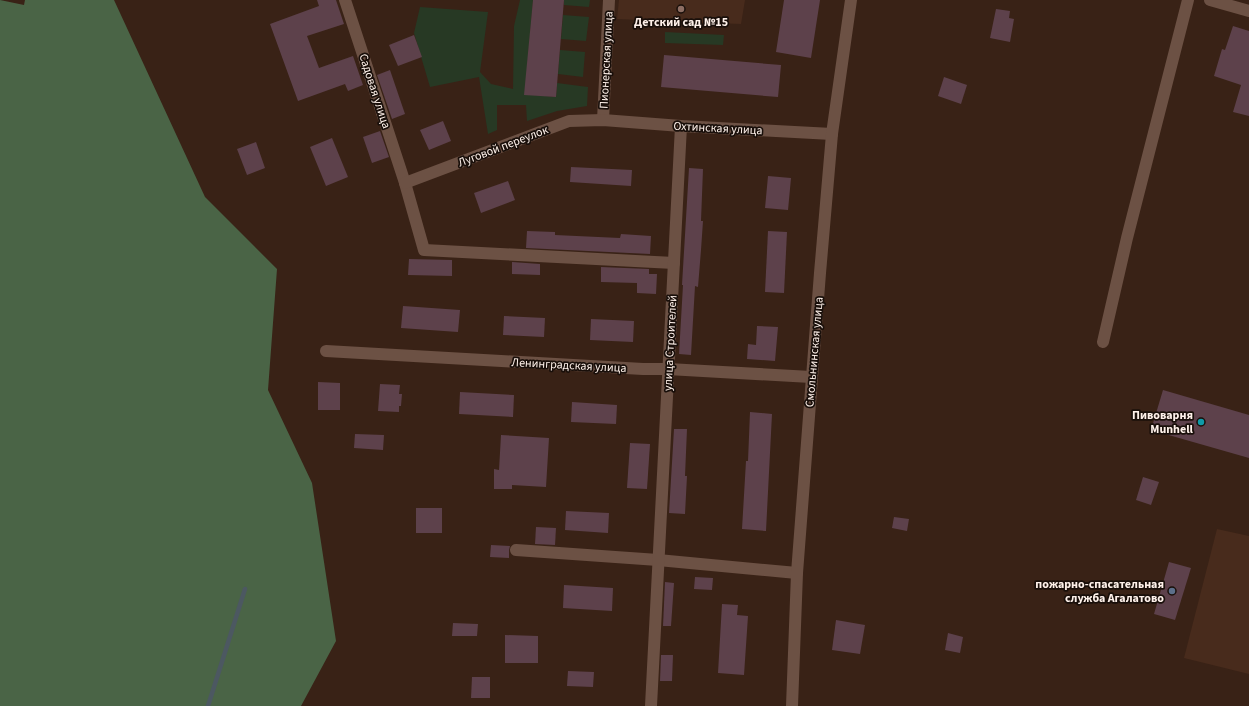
<svg xmlns="http://www.w3.org/2000/svg" width="1249" height="706" font-family="'Source Sans 3',sans-serif">
<style>
.built{fill:#482b1c}
.green{fill:#273924}
.forest{fill:#4a6446}
.lines{fill:none;stroke-linecap:round;stroke-linejoin:round}
.stream{stroke:#4c5861;stroke-width:4.5}
.building{fill:#5d414b}
.minor{stroke:#6c5144;stroke-width:12}
.education-dot{fill:#8d6e63;stroke:#190f0a;stroke-width:1.5}
.culture-dot{fill:#0f9aa8;stroke:#190f0a;stroke-width:1.5}
.service-dot{fill:#5c6f8a;stroke:#190f0a;stroke-width:1.5}
.labels{text-anchor:middle;stroke-width:3.5;stroke-linejoin:round;paint-order:stroke}
.poi-label{font-size:12px;font-weight:bold;fill:#fef1ea;stroke:#190f0a;text-anchor:end}
.street-label{font-size:12px;fill:#fef1ea;stroke:#190f0a}
</style>
<rect width="100%" height="100%" fill="#392216"/>
<g class="built">
<path d="M 619,0 L 745,0 L 741,24 L 617,19 Z"/>
<path d="M 1217,529 L 1249,536 L 1249,674 L 1184,658 Z"/>
</g>
<g class="green">
<path d="M 520,0 L 533,0 L 525,94 L 556,97 L 557,83 L 588,87 L 587,106 L 557,111 L 527,121 L 526,105 L 497,105 L 497,130 L 488,134 L 479,77 L 430,87 L 414,33 L 420,7 L 488,12 L 480,72 L 491,84 L 513,89 L 514,26 Z"/>
<path d="M 564,0 L 590,0 L 589,7 L 564,5 Z"/>
<path d="M 563,15 L 589,17 L 586,41 L 561,39 Z"/>
<path d="M 665,32 L 724,35 L 723,45 L 665,43 Z"/>
<path d="M 560,50 L 585,52 L 583,77 L 558,74 Z"/>
</g>
<path class="forest" d="M 0,0 L 24,5 L 25,0 L 114,0 L 205,197 L 277,269 L 268,390 L 312,483 L 336,641 L 301,706 L 0,706 Z"/>
<g class="lines">
<path class="stream" d="M 208,706 L 245,589"/>
</g>
<g class="building">
<path d="M 317,0 L 336,0 L 344,24 L 307,36 L 319,68 L 353,56 L 363,85 L 348,91 L 345,84 L 298,101 L 270,24 L 319,6 Z"/>
<path d="M 533,0 L 564,0 L 556,97 L 524,95 Z"/>
<path d="M 784,0 L 820,0 L 811,58 L 776,52 Z"/>
<path d="M 996,9 L 1010,11 L 1009,18 L 1014,19 L 1010,42 L 990,38 Z"/>
<path d="M 1233,26 L 1249,31 L 1249,116 L 1233,112 L 1241,85 L 1214,76 L 1222,49 L 1225,50 Z"/>
<path d="M 414,35 L 422,57 L 398,66 L 389,45 Z"/>
<path d="M 664,55 L 781,65 L 778,97 L 661,87 Z"/>
<path d="M 390,70 L 405,114 L 392,119 L 377,75 Z"/>
<path d="M 944,77 L 967,85 L 961,104 L 938,96 Z"/>
<path d="M 443,121 L 451,141 L 429,150 L 420,130 Z"/>
<path d="M 380,131 L 389,157 L 372,163 L 363,137 Z"/>
<path d="M 332,138 L 348,177 L 326,186 L 310,147 Z"/>
<path d="M 256,142 L 265,168 L 247,175 L 237,149 Z"/>
<path d="M 571,167 L 632,170 L 631,186 L 570,182 Z"/>
<path d="M 689,168 L 703,169 L 701,221 L 703,221 L 701,250 L 698,287 L 695,286 L 691,355 L 679,354 L 683,285 L 682,285 Z"/>
<path d="M 768,176 L 791,178 L 788,210 L 765,208 Z"/>
<path d="M 508,181 L 515,200 L 481,213 L 474,193 Z"/>
<path d="M 527,231 L 555,232 L 555,235 L 620,238 L 621,234 L 651,236 L 650,254 L 526,248 Z"/>
<path d="M 768,231 L 787,232 L 784,293 L 765,292 Z"/>
<path d="M 409,259 L 452,260 L 452,276 L 408,275 Z"/>
<path d="M 512,262 L 540,264 L 540,275 L 512,274 Z"/>
<path d="M 601,267 L 649,269 L 649,274 L 657,274 L 656,294 L 637,293 L 637,283 L 601,282 Z"/>
<path d="M 403,306 L 460,310 L 458,332 L 401,328 Z"/>
<path d="M 504,316 L 545,318 L 544,337 L 503,335 Z"/>
<path d="M 591,319 L 634,321 L 633,342 L 590,340 Z"/>
<path d="M 757,326 L 778,327 L 775,361 L 747,359 L 748,344 L 756,345 Z"/>
<path d="M 318,382 L 340,383 L 340,410 L 318,410 Z"/>
<path d="M 380,384 L 400,385 L 399,394 L 402,394 L 401,406 L 399,406 L 399,412 L 378,411 Z"/>
<path d="M 1163,390 L 1249,415 L 1249,458 L 1151,430 Z"/>
<path d="M 460,392 L 514,395 L 513,417 L 459,414 Z"/>
<path d="M 572,402 L 617,405 L 616,424 L 571,422 Z"/>
<path d="M 750,412 L 772,414 L 766,531 L 742,529 L 746,461 L 748,461 Z"/>
<path d="M 674,429 L 687,429 L 685,476 L 687,476 L 685,514 L 669,513 Z"/>
<path d="M 355,434 L 384,435 L 383,450 L 354,448 Z"/>
<path d="M 501,435 L 549,438 L 546,487 L 512,485 L 512,489 L 494,489 L 494,469 L 499,470 Z"/>
<path d="M 630,443 L 650,444 L 647,489 L 627,488 Z"/>
<path d="M 1143,477 L 1159,482 L 1151,505 L 1136,500 Z"/>
<rect x="416" y="508" width="26" height="25"/>
<path d="M 566,511 L 609,513 L 608,533 L 565,530 Z"/>
<path d="M 894,517 L 909,519 L 907,531 L 892,528 Z"/>
<path d="M 536,527 L 556,528 L 555,545 L 535,544 Z"/>
<path d="M 491,545 L 510,546 L 509,550 L 509,558 L 490,557 Z"/>
<path d="M 1169,562 L 1191,568 L 1175,620 L 1154,614 Z"/>
<path d="M 695,577 L 713,578 L 712,590 L 694,589 Z"/>
<path d="M 665,582 L 674,583 L 671,626 L 663,626 Z"/>
<path d="M 564,585 L 613,588 L 612,611 L 563,608 Z"/>
<path d="M 722,604 L 738,605 L 737,615 L 748,616 L 744,675 L 718,673 Z"/>
<path d="M 836,620 L 865,625 L 860,654 L 832,650 Z"/>
<path d="M 453,623 L 478,624 L 477,636 L 452,636 Z"/>
<path d="M 948,633 L 963,637 L 960,653 L 945,650 Z"/>
<path d="M 505,635 L 538,636 L 538,663 L 505,663 Z"/>
<path d="M 661,655 L 673,655 L 672,681 L 660,681 Z"/>
<path d="M 568,671 L 594,672 L 593,687 L 567,686 Z"/>
<path d="M 472,677 L 490,677 L 490,698 L 471,698 Z"/>
</g>
<g class="lines">
<g class="minor">
<path d="M 345,0 L 405,183 L 424,250 L 674,263"/>
<path d="M 1210,0 L 1249,11"/>
<path d="M 603,120 L 609,0"/>
<path d="M 405,183 L 569,121 L 603,120 L 681,126 L 832,134"/>
<path d="M 1103,342 L 1127,238 L 1188,0"/>
<path d="M 326,351 L 643,369 L 668,369 L 811,377"/>
<path d="M 516,550 L 658,560 L 797,573"/>
<path d="M 651,706 L 681,126"/>
<path d="M 792,706 L 797,573 L 820,273 L 832,134 L 851,0"/>
</g>
</g>
<circle class="education-dot" cx="681" cy="9" r="4"/>
<circle class="culture-dot" cx="1201" cy="422" r="4"/>
<circle class="service-dot" cx="1172" cy="591" r="4"/>
<g class="labels">
<g class="poi-label">
<text x="681" y="26" text-anchor="middle">Детский сад №15</text>
<text x="1193" y="419">Пивоварня<tspan x="1193" dy="14">Munhell</tspan></text>
<text x="1164" y="588">пожарно-спасательная<tspan x="1164" dy="14">служба Агалатово</tspan></text>
</g>
<g class="street-label">
<text transform="translate(606 60) rotate(-87)" y="4">Пионерская улица</text>
<text transform="translate(375 91) rotate(72)" y="4">Садовая улица</text>
<text transform="translate(718 128) rotate(3)" y="4">Охтинская улица</text>
<text transform="translate(503 146) rotate(-21)" y="4">Луговой переулок</text>
<text transform="translate(670 343) rotate(-87)" y="4">улица Строителей</text>
<text transform="translate(814 352) rotate(-85)" y="4">Смольнинская улица</text>
<text transform="translate(569 365) rotate(3)" y="4">Ленинградская улица</text>
</g>
</g>
</svg>
